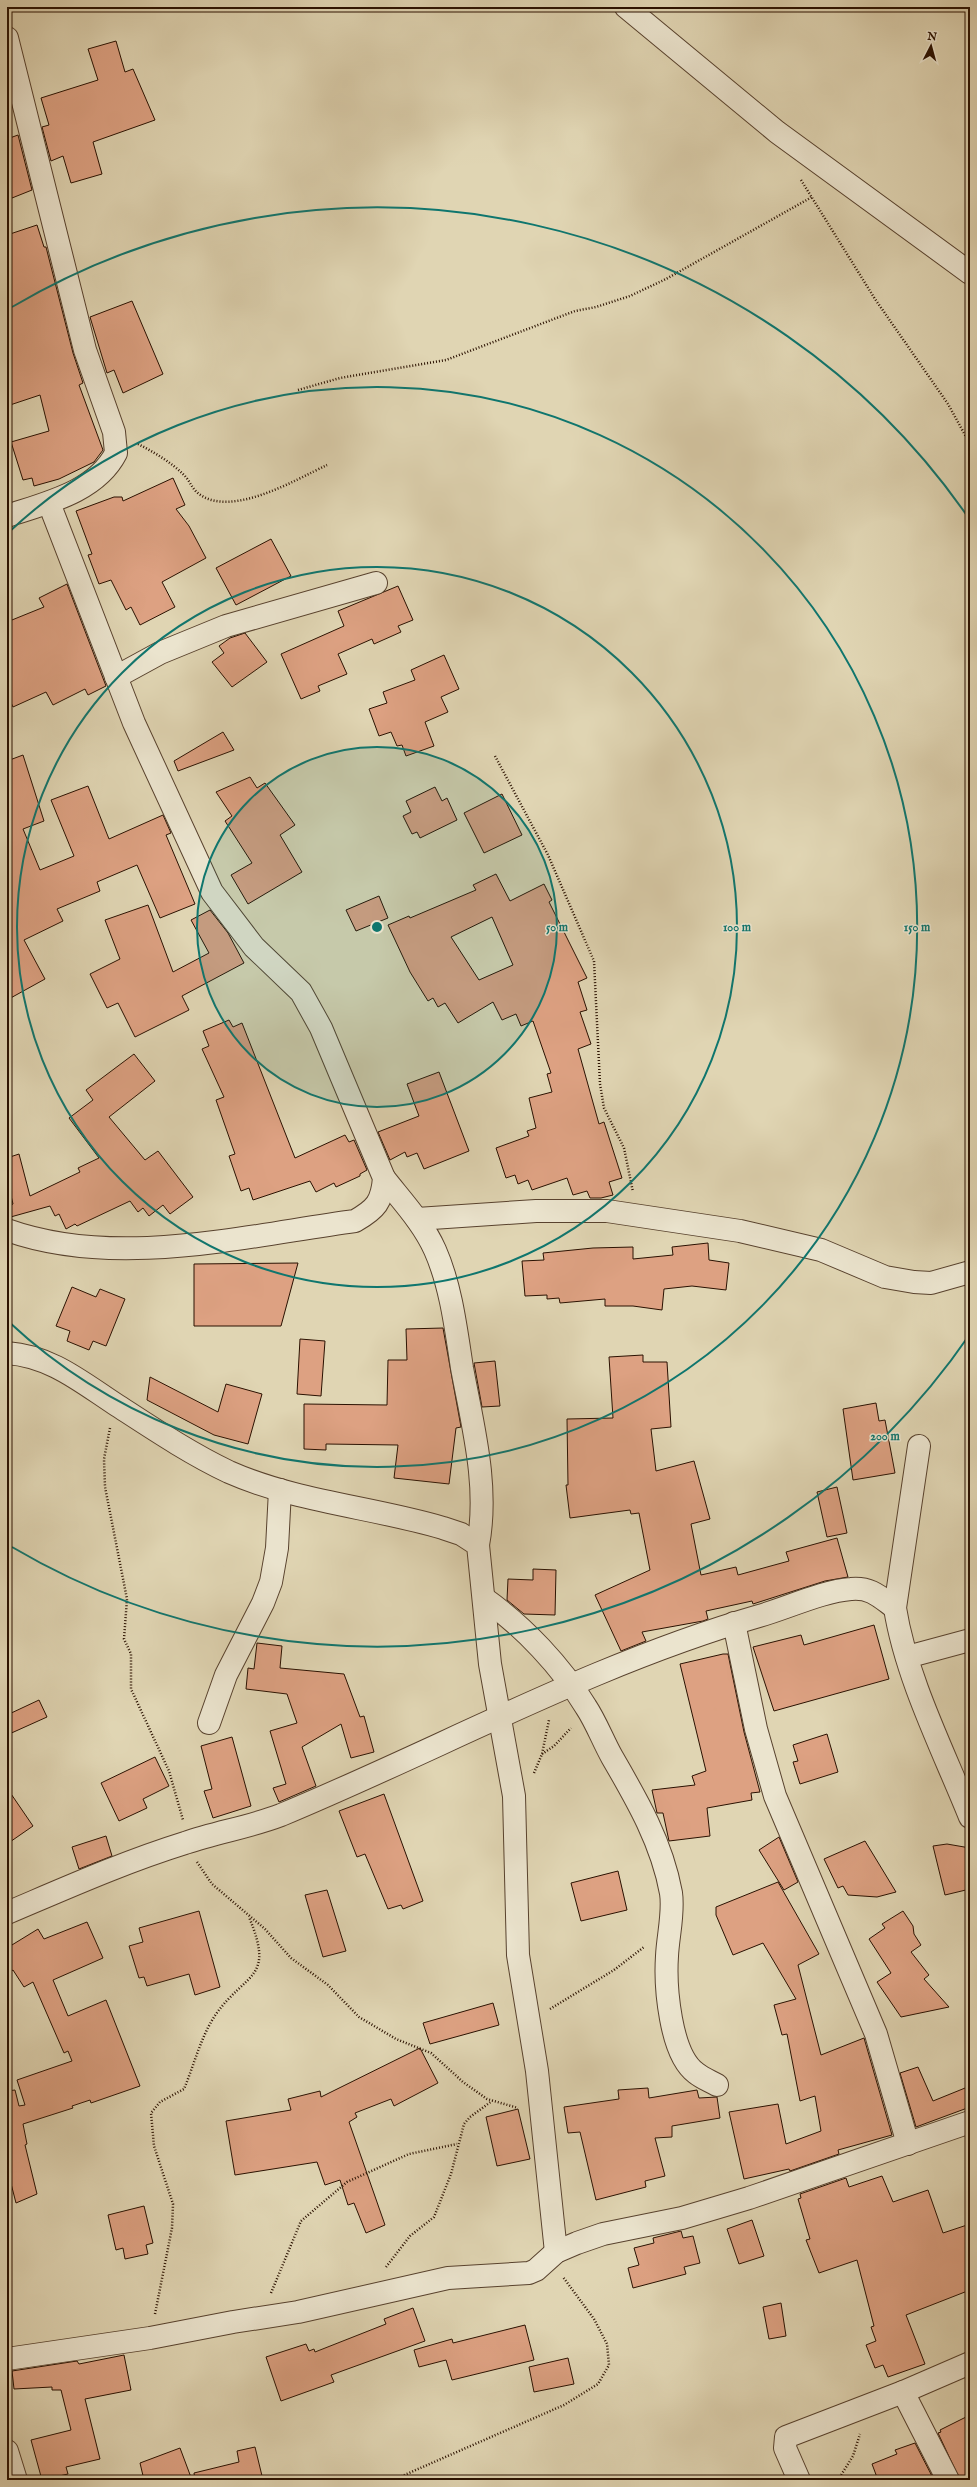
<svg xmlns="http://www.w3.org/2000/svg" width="977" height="2487" font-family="'IM FELL English',serif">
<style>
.building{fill:#dda182;stroke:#2a1101;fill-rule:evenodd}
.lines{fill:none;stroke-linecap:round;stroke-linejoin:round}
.minor-casing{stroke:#58422e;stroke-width:24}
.path{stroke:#2a1101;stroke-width:2.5;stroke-dasharray:1 2;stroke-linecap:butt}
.minor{stroke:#ebe4ce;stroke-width:22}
.ring{fill:none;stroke:#0f766e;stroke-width:2}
.centre{fill:#0f766e;stroke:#ebe4ce;stroke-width:2}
.ring-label{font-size:12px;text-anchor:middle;font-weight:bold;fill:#0f766e;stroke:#ebe4ce;stroke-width:3;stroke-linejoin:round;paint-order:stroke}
</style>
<rect width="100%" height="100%" fill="#e0d5b3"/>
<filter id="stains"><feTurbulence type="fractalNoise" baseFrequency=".005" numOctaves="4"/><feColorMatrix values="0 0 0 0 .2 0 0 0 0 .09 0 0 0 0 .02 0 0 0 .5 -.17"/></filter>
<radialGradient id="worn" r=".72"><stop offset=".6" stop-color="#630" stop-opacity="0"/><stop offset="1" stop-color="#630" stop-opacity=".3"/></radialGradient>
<g class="building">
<path d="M 116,41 L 125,72 L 133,69 L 155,120 L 93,142 L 102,174 L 71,183 L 63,156 L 51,161 L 42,127 L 49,125 L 41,98 L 98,80 L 88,49 Z"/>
<path d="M 18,135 L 32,190 L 7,200 L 7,139 Z"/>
<path d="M 37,225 L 44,247 L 46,247 L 73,353 L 83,383 L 79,385 L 103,450 L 94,462 L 59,479 L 34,486 L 32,478 L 23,480 L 11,442 L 49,431 L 40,395 L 7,406 L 7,235 Z"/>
<path d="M 132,301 L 163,374 L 123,393 L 114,370 L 107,373 L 90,317 Z"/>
<path d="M 173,478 L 185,505 L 176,509 L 189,526 L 206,558 L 162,582 L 175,607 L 140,625 L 131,607 L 126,610 L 111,580 L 99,584 L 88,555 L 92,554 L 76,511 L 114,497 L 122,497 L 123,501 Z"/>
<path d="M 271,539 L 291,576 L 236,605 L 216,568 Z"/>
<path d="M 67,584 L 106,686 L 88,695 L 85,689 L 53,705 L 46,692 L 13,707 L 7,694 L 7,622 L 44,607 L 39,598 Z"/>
<path d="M 398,586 L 413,620 L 398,626 L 401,632 L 374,644 L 372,639 L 338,654 L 347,674 L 318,686 L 320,691 L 301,699 L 281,654 L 344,626 L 338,611 Z"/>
<path d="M 245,633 L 267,662 L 232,687 L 212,662 L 224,653 L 219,646 L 230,638 Z"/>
<path d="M 444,655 L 459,689 L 441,697 L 448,712 L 425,722 L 434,746 L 406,756 L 402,745 L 397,746 L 391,732 L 379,736 L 369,709 L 387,703 L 383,692 L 415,680 L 411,670 Z"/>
<path d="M 223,732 L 234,750 L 178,771 L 174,761 Z"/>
<path d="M 23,755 L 44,821 L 23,829 L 40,870 L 74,856 L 51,800 L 88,786 L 109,839 L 163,815 L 171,833 L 166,835 L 195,904 L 160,918 L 137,865 L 97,882 L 100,891 L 57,909 L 63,921 L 24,940 L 45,979 L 7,1000 L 7,761 Z"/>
<path d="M 250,777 L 257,788 L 265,783 L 295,825 L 280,835 L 302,872 L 248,904 L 231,875 L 252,863 L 225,821 L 232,816 L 216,792 Z"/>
<path d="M 435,787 L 442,801 L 447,798 L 457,820 L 420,838 L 417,832 L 412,834 L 403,816 L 411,812 L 406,801 Z"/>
<path d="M 502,794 L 522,835 L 484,853 L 464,813 Z"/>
<path d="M 496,874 L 510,901 L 544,884 L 552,900 L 549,902 L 587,978 L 578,982 L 587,1010 L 580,1012 L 591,1044 L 578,1049 L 599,1124 L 604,1122 L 622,1178 L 609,1182 L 613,1195 L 601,1198 L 590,1198 L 587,1191 L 573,1195 L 567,1178 L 532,1190 L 528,1180 L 518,1184 L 515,1175 L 506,1178 L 496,1148 L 529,1136 L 527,1131 L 536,1128 L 529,1098 L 552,1092 L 547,1074 L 551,1073 L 533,1021 L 521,1026 L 516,1014 L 502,1020 L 493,1002 L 458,1023 L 445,1003 L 438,1007 L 433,998 L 428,1001 L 410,972 L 388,925 L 409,916 L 410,918 L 476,890 L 473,885 ZM 492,917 L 513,965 L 479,980 L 451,937 Z"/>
<path d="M 379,896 L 388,918 L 356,931 L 346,910 Z"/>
<path d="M 148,905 L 173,972 L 209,953 L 191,920 L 210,910 L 228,933 L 244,963 L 182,996 L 189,1010 L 135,1037 L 118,1003 L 107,1008 L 90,974 L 120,959 L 105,920 Z"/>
<path d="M 229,1020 L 233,1027 L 242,1023 L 295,1158 L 345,1135 L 349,1142 L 354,1140 L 367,1170 L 360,1174 L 360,1176 L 336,1187 L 334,1183 L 316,1192 L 310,1181 L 253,1200 L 249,1188 L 241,1191 L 229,1156 L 235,1154 L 216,1100 L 224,1097 L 202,1049 L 209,1046 L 203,1031 Z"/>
<path d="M 134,1054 L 155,1081 L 109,1117 L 145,1160 L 158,1151 L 193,1197 L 170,1214 L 163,1205 L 149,1216 L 143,1208 L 138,1212 L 130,1201 L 77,1226 L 75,1224 L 66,1229 L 59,1214 L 55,1216 L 50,1206 L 7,1218 L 7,1207 L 13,1204 L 7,1179 L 7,1158 L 19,1154 L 30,1196 L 80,1172 L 78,1168 L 99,1158 L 69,1118 L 93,1100 L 86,1090 Z"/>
<path d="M 439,1072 L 469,1151 L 424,1169 L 417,1153 L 407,1157 L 405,1152 L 390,1160 L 378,1132 L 419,1116 L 407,1084 Z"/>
<path d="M 708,1243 L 709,1260 L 729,1263 L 726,1290 L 692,1286 L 664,1289 L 662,1310 L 633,1306 L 605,1306 L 605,1299 L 560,1303 L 559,1298 L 547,1299 L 547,1295 L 525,1296 L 522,1261 L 544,1260 L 543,1253 L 593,1248 L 633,1247 L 633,1259 L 673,1255 L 672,1247 Z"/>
<path d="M 298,1263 L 281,1326 L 194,1326 L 194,1264 Z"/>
<path d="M 72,1287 L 96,1297 L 100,1289 L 125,1299 L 106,1346 L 93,1341 L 89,1350 L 67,1341 L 70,1331 L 56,1326 Z"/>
<path d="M 443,1328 L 461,1427 L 456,1428 L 449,1484 L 394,1478 L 398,1445 L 326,1444 L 326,1450 L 304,1449 L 304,1404 L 387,1405 L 388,1360 L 407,1360 L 406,1329 Z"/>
<path d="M 300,1339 L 325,1341 L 321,1396 L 297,1394 Z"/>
<path d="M 643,1355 L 643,1362 L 667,1362 L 671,1427 L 651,1429 L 656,1471 L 694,1461 L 710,1519 L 691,1524 L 701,1575 L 736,1567 L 738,1575 L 789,1561 L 786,1552 L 837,1538 L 848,1577 L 825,1581 L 753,1604 L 752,1601 L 706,1611 L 708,1619 L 703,1621 L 642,1632 L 646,1641 L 621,1651 L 595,1595 L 650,1570 L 639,1513 L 631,1514 L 630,1510 L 570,1518 L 566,1485 L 568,1485 L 567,1419 L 613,1418 L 609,1357 Z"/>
<path d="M 495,1361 L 500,1406 L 482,1407 L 474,1363 Z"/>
<path d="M 150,1377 L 218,1412 L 226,1384 L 262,1394 L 248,1444 L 214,1435 L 147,1400 Z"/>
<path d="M 876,1403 L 879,1421 L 885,1420 L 895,1473 L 853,1480 L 843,1409 Z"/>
<path d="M 837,1487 L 847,1533 L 827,1537 L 817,1492 Z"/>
<path d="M 533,1569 L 556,1570 L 555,1615 L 524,1614 L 507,1600 L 508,1579 L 533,1580 Z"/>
<path d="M 874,1625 L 889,1679 L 774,1711 L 753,1647 L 801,1635 L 804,1645 Z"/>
<path d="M 257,1643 L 282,1646 L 280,1668 L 344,1674 L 360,1717 L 364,1716 L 374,1752 L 351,1758 L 341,1724 L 302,1747 L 316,1786 L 279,1802 L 273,1788 L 286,1784 L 270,1731 L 297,1723 L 287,1694 L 246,1689 L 248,1668 L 254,1669 Z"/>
<path d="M 723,1654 L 728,1654 L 744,1732 L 760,1792 L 751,1793 L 752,1800 L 707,1808 L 710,1836 L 669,1841 L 663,1813 L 657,1813 L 652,1790 L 695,1785 L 692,1776 L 706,1771 L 680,1664 Z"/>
<path d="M 39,1700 L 47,1717 L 7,1735 L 7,1715 Z"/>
<path d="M 827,1734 L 838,1772 L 800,1784 L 793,1762 L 798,1761 L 793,1745 Z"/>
<path d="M 232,1737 L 251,1806 L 213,1818 L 204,1791 L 212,1789 L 201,1746 Z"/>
<path d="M 155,1757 L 169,1786 L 143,1799 L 147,1808 L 119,1821 L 101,1783 Z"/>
<path d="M 7,1788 L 33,1826 L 7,1844 Z"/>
<path d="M 384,1794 L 423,1901 L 403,1909 L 401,1905 L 388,1909 L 365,1854 L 357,1857 L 339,1811 Z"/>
<path d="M 106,1836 L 112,1856 L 79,1869 L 72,1847 Z"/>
<path d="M 779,1837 L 798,1882 L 784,1890 L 759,1850 Z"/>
<path d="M 865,1841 L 896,1892 L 877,1897 L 848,1895 L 843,1886 L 838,1888 L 824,1859 Z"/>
<path d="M 947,1844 L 970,1848 L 970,1889 L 945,1895 L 933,1846 Z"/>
<path d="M 618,1871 L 627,1910 L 581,1921 L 571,1883 Z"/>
<path d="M 778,1882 L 819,1954 L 798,1965 L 821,2055 L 864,2038 L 892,2135 L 838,2150 L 839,2154 L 790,2171 L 789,2169 L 744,2179 L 729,2112 L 778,2104 L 786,2144 L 821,2131 L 815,2096 L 800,2101 L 787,2034 L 782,2035 L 774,2005 L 796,1999 L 763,1943 L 733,1955 L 716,1915 L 716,1907 Z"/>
<path d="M 327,1890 L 346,1951 L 323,1957 L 305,1895 Z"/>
<path d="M 199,1911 L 220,1987 L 195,1995 L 189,1974 L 147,1986 L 144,1977 L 139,1978 L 129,1946 L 143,1942 L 139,1928 Z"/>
<path d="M 903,1911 L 913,1926 L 914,1934 L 921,1945 L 911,1952 L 929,1975 L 924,1979 L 949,2007 L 901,2017 L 877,1982 L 891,1973 L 869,1939 L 885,1928 L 882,1924 Z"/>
<path d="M 87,1922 L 103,1958 L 53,1980 L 68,2016 L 106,2000 L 140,2086 L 91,2103 L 90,2100 L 72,2106 L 73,2108 L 23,2124 L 27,2144 L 25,2145 L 37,2194 L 16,2203 L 7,2168 L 7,2091 L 15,2090 L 19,2106 L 25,2105 L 17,2080 L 72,2061 L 68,2051 L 64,2053 L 33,1982 L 24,1987 L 13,1970 L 7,1974 L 7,1948 L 38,1929 L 44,1939 Z"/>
<path d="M 493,2003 L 499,2025 L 430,2044 L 423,2023 Z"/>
<path d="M 420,2048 L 438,2083 L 394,2106 L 391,2099 L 355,2113 L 357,2117 L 349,2122 L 385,2225 L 366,2233 L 354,2203 L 348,2205 L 340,2180 L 325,2185 L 317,2162 L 235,2175 L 226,2121 L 291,2110 L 288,2099 L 320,2091 L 321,2097 Z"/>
<path d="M 918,2067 L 933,2101 L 970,2086 L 970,2107 L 916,2127 L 900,2073 Z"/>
<path d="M 648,2088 L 649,2098 L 697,2090 L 699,2098 L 717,2097 L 720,2118 L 672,2126 L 672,2137 L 655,2138 L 665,2176 L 645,2181 L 646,2187 L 596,2200 L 580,2132 L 568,2133 L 564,2107 L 619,2099 L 618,2090 Z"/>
<path d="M 518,2109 L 530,2159 L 497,2166 L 486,2117 Z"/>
<path d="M 882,2176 L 893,2202 L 928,2190 L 943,2233 L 970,2224 L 970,2290 L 906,2315 L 925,2364 L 888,2377 L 883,2365 L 875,2368 L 866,2345 L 876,2341 L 871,2327 L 874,2326 L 857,2260 L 819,2273 L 806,2240 L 810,2239 L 798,2199 L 801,2198 L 800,2194 L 846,2178 L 849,2187 Z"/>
<path d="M 144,2206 L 153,2243 L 146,2245 L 148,2254 L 125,2259 L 123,2248 L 116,2250 L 108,2215 Z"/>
<path d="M 752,2220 L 764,2256 L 739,2264 L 727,2229 Z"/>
<path d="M 681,2231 L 683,2238 L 693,2236 L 700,2263 L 684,2267 L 686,2274 L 633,2288 L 628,2268 L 639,2265 L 634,2248 L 654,2243 L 653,2238 Z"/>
<path d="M 781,2303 L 786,2336 L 769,2339 L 763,2307 Z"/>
<path d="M 413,2308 L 425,2341 L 331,2375 L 334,2382 L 281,2401 L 266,2357 L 306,2344 L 309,2351 L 314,2349 L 315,2352 L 386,2324 L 384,2319 Z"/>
<path d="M 525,2325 L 534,2360 L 452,2380 L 446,2360 L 419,2367 L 414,2350 L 452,2339 L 453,2343 Z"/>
<path d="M 124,2355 L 131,2390 L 85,2399 L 100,2459 L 66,2467 L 68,2474 L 42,2480 L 31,2440 L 71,2430 L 61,2390 L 52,2390 L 52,2387 L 14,2389 L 12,2371 L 77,2361 L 79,2364 Z"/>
<path d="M 568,2358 L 574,2384 L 534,2392 L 529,2367 Z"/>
<path d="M 970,2415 L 970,2480 L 960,2480 L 938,2433 L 941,2432 L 940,2430 Z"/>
<path d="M 915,2443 L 934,2480 L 878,2480 L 872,2464 L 897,2454 L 895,2450 Z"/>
<path d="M 255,2447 L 263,2480 L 195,2480 L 194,2473 L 239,2462 L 237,2451 Z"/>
<path d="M 180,2448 L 192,2480 L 144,2480 L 140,2463 Z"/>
</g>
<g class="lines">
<defs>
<g id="minor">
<path d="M 626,7 L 777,132 L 970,273"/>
<path d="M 7,38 L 85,350 L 114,432 L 116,453 C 96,492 46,503 7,516"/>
<path d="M 116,677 L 160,653 L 226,626 L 376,583"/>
<path d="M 384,1178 C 402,1201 423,1223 435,1250 C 451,1286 456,1329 462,1368 C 473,1427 489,1486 478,1545"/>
<path d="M 417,1219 L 536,1211 L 607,1211 L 740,1231 L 821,1250 L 885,1277 L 914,1282 L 931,1283 L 970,1272"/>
<path d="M 7,1230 C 116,1269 244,1236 355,1221 C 376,1209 382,1202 384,1178 L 321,1028 L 301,992 L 254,947 L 212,892 L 134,723 L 49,503"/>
<path d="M 7,1353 C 50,1356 80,1381 115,1404 C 152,1428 189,1453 229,1472 C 297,1502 372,1507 443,1528 L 461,1534 L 478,1545 L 490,1664 L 514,1796 L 518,1955 L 537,2071 L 556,2252"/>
<path d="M 919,1446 L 895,1608 C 906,1678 944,1752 970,1817"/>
<path d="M 485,1599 C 524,1627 561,1666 586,1707 C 596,1722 603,1741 612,1757 C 637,1800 662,1843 671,1893 C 674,1913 668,1935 667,1956 C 665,1986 670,2054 696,2073 C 702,2078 710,2081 717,2085"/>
<path d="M 734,1623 L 756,1729 L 775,1796 L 876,2034 L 908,2144"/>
<path d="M 907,1657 L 970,1640"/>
<path d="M 209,1723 L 226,1675 L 263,1603 L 271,1582 L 277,1548 L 280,1490"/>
<path d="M 7,1913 C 66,1888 124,1862 185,1843 C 217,1832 250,1827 281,1815 C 440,1749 593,1664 759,1616 C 787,1608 823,1591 851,1589 C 871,1587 880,1597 895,1608"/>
<path d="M 7,2359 L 150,2338 L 233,2322 L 298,2312 L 448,2278 L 529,2273 L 536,2270 L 556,2252 L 577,2243 L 603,2234 L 682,2218 L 749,2198 L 970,2122"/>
<path d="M 903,2392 L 948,2480"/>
<path d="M 7,2451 L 16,2480"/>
<path d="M 799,2480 L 785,2448 L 786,2437 L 903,2392 L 970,2363"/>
</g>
</defs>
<use href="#minor" class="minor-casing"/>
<g class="path">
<path d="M 801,180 L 875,299 L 948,404 L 970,444"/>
<path d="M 298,390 L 340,378 L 446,360 L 575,311 L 596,307 L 630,296 L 666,279 L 812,197"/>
<path d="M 138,444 C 154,452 172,463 184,475 C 190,481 192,489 199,494 C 232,518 295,480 327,465"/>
<path d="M 495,756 L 548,855 L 594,961 L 600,1084 L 604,1108 L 624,1148 L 633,1192"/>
<path d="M 110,1428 L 104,1459 L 105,1487 L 127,1599 L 124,1639 L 131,1654 L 131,1689 L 169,1771 L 183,1820"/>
<path d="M 542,1754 L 554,1746 L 571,1728"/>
<path d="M 534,1773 L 542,1754 L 549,1720"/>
<path d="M 197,1862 L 212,1884 L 265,1929 L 291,1958 L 328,1985 L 359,2017 L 396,2039 L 431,2053 L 463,2082 L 487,2099 L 518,2108"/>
<path d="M 550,2009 L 614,1970 L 644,1947"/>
<path d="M 386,2267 L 410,2236 L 434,2217 L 451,2174 L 464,2124 L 470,2117 L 492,2101"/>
<path d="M 271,2293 L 301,2221 L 347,2182 L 409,2154 L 457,2144"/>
<path d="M 155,2314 L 172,2228 L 173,2204 L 154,2146 L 151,2113 L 160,2102 L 184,2089 C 194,2065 201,2036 216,2014 C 247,1971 275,1980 249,1917"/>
<path d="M 393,2480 L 564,2405 L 598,2384 L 609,2365 L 607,2344 L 594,2319 L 563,2277"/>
<path d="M 838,2480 L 853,2456 L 860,2434"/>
</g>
<use href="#minor" class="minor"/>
</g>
<circle cx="377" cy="927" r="180" fill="#0f766e" fill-opacity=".12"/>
<g class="ring">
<circle cx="377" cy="927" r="180"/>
<circle cx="377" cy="927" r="360"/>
<path d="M9 532A540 540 0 1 1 9 1322"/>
<path d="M970 1334A719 719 0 0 1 12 1547M12 307A719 719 0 0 1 970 520"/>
</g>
<circle cx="377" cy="927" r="6" class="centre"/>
<g class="ring-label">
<text x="557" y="931">50 m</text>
<text x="737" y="931">100 m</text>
<text x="917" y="931">150 m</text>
<text x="885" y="1440">200 m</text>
</g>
<rect width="977" height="2487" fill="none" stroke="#e0d5b3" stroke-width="24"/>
<rect x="8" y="8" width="961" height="2471" fill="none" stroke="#2a1101" stroke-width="2"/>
<rect x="12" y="12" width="953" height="2463" fill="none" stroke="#2a1101"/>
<g transform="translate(931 46) rotate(6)" stroke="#ebe4ce" stroke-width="3" paint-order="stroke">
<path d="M0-3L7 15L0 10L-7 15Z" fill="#2a1101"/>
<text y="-6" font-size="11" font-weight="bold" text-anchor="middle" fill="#2a1101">N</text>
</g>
<rect width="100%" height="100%" filter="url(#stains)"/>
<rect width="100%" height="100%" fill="url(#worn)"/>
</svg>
